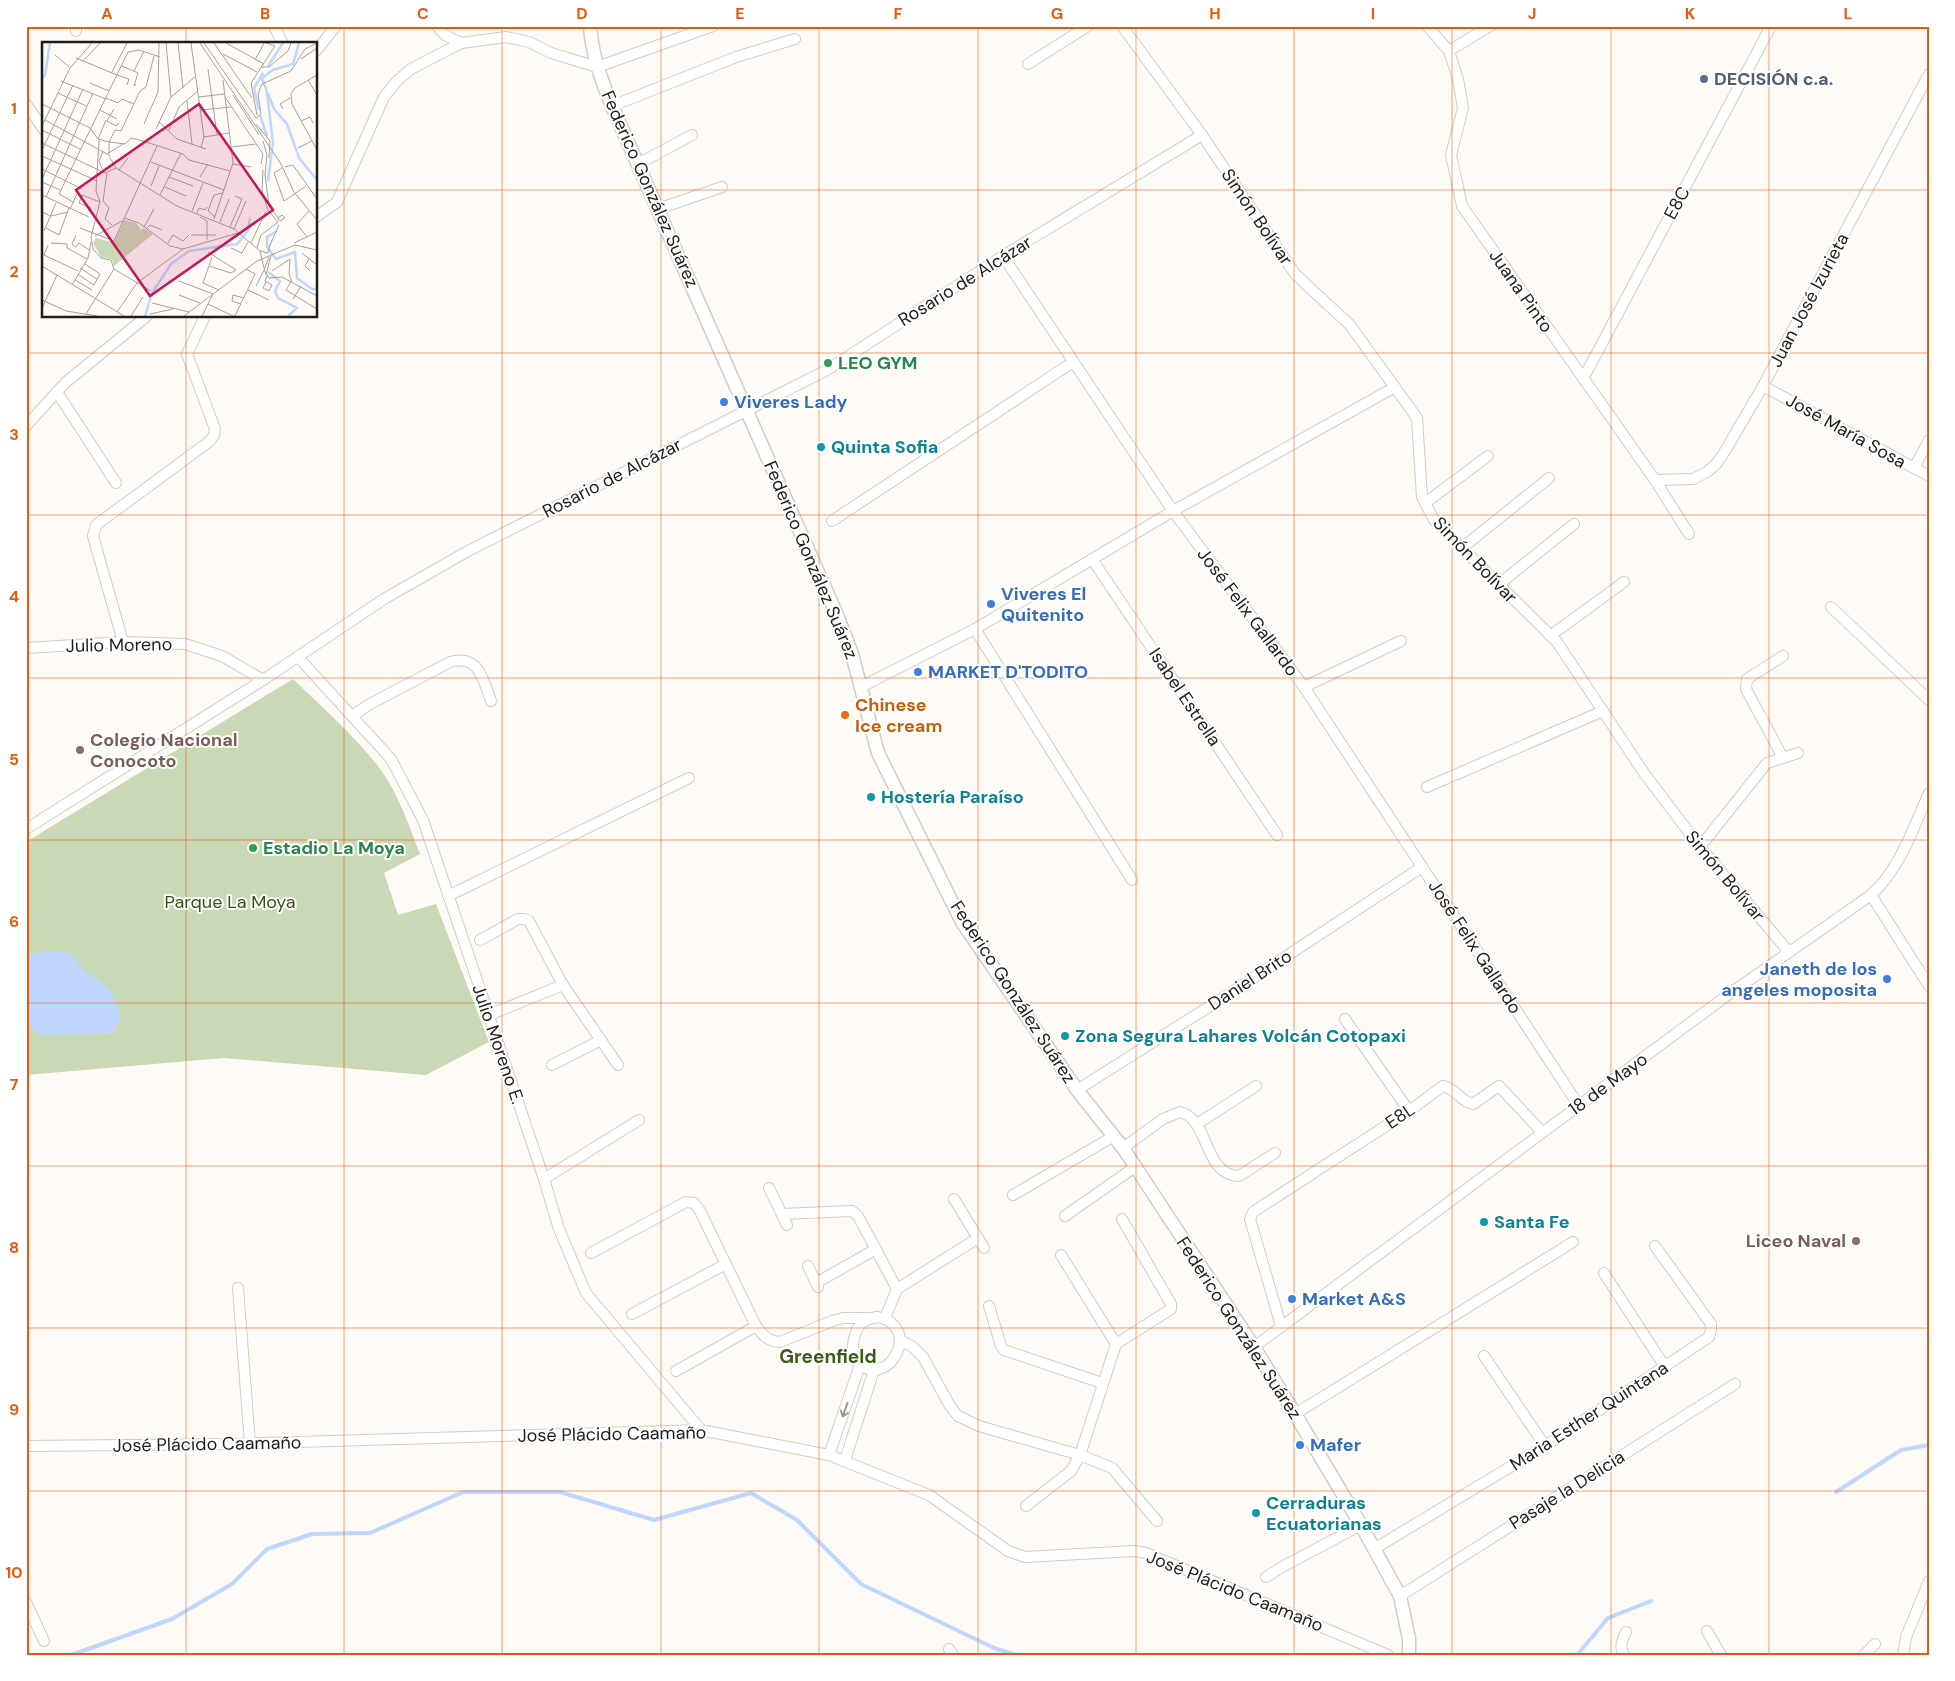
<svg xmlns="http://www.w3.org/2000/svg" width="1955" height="1681" font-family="'DM Sans',sans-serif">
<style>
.green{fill:#c9d8b5}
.water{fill:#bfd7fe}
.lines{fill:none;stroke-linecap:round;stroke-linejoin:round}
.stream{stroke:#bfd7fe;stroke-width:4}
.minor-casing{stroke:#d3ccc5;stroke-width:12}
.tertiary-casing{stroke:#d3ccc5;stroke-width:15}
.minor{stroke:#fff;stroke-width:10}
.tertiary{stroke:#fff;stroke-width:12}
.oneway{stroke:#9a9998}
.grid{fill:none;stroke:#e8590c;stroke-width:1;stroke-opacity:0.55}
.service-dot{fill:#5c6f8a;stroke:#fff;stroke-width:2}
.leisure-dot{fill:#2e9e5b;stroke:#fff;stroke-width:2}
.shop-dot{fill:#3f7fe0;stroke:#fff;stroke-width:2}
.culture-dot{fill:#0f9aa8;stroke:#fff;stroke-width:2}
.food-dot{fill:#e8710a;stroke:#fff;stroke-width:2}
.education-dot{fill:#8d6e63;stroke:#fff;stroke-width:2}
.labels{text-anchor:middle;stroke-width:4;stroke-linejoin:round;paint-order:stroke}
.service-label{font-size:18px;font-weight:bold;fill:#4e5e75;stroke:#fff;text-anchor:start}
.street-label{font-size:18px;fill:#1f1d1a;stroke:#fff}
.leisure-label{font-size:18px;font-weight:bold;fill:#27864d;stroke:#fff;text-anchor:start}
.shop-label{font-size:18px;font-weight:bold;fill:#366cbe;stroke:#fff;text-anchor:start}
.culture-label{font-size:18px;font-weight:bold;fill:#0d838f;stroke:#fff;text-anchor:start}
.food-label{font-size:18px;font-weight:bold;fill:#c56008;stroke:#fff;text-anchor:start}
.education-label{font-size:18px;font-weight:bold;fill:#785e54;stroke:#fff;text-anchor:start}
.park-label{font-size:18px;fill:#384d0e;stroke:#fff}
.neighbourhood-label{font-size:19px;font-weight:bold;fill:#3b5a18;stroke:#fff}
.inset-river{fill:none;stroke:#bfd7fe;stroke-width:2.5}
.inset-road{fill:none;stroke:#a5a29e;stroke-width:1}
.view{fill:#c2185b;fill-opacity:0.15;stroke:#c2185b;stroke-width:2.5}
.inset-edge{fill:none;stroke:#1f1d1a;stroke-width:2.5}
.neatline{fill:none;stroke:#e8590c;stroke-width:2}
.grid-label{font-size:16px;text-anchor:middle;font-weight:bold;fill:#e8590c}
</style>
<rect width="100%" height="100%" fill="#fefaf6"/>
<path class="green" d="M 293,679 C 323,708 356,737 381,770 C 399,795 409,826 420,854 L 384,873 L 398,915 L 436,904 L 489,1042 L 426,1075 L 224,1058 L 26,1075 L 26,842 Z"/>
<path class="water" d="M 52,951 C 58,951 66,951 71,955 C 75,957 78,963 81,967 C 90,976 104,981 111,992 C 119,1004 126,1026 110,1034 L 38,1035 L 26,1020 L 28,997 L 26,959 L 29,954 Z"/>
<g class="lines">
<g class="stream">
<path d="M 1836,1492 L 1901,1450 L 1929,1445"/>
<path d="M 71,1655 L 172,1619 L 232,1584 L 267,1549 L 312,1534 L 370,1533 L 463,1492 L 560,1492 L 654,1520 L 751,1493 L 797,1520 L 861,1584 L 994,1648 L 1016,1655"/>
<path d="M 1577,1655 L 1608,1618 L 1651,1601"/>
</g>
<defs>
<g id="minor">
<path d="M 76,26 L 76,31"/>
<path d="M 274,26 L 283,44"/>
<path d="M 437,26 L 445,35 L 461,43 L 506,37 L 529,42 L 551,53 L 597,67 L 713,26"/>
<path d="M 1122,26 L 1202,135 L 1295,274 L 1350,325 L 1417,418 L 1422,497 L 1434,520 L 1557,642 L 1644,773 L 1700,847 L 1789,952"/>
<path d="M 1427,26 L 1449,51 L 1458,79 L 1463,108 L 1451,155 L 1462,206 L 1655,480 L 1689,534"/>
<path d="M 316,51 L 336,26"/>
<path d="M 1449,51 L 1490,26"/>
<path d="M 1028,64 L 1088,26"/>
<path d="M 26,104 L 44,130"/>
<path d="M 612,106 L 736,57 L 795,39"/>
<path d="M 638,164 L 692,135"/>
<path d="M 658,209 L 722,187"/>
<path d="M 316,217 L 337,202 L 384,97 L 397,81 L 411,69 L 461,43"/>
<path d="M 1003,256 L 1173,511 L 1304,687 L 1579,1106"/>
<path d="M 1583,379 L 1771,26"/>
<path d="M 1763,386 L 1929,476"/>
<path d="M 57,392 L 116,483"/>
<path d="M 26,426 L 65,383 L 147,316"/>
<path d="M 1914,468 L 1929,440"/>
<path d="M 1655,480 L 1693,479 L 1707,472 L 1717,463 L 1725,451 L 1763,386 L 1929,74"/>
<path d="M 1425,503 L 1488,456"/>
<path d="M 832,521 L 1073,362"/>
<path d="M 1462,548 L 1549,478"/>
<path d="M 1092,559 L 1277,835"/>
<path d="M 1498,585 L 1574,524"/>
<path d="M 1831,607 L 1929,700"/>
<path d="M 975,629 L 1132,880"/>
<path d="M 1550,636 L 1624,582"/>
<path d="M 123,642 L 93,536 L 96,525 L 210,441 L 214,435 L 215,429 L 187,354 L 205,316"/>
<path d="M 26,648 L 123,642 L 185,644 L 222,656 L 263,680"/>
<path d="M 298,657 L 391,759 L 423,820 L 544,1179 L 559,1229 L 586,1293 L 701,1430"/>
<path d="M 861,687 L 975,629 L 1173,511 L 1395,387"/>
<path d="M 1304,687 L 1401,641"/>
<path d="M 352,716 L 370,704 L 450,662 C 479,654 483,679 491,701"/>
<path d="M 1783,758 L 1746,689 L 1747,679 L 1783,656"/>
<path d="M 1427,787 L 1603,711"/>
<path d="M 26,829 L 263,680 L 384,599 L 468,551 L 827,370 L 1003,256 L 1202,135"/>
<path d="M 1700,847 L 1767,763 L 1798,753"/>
<path d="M 1871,895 L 1929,986"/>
<path d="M 448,896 L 689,778"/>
<path d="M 480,940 L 518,919 L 524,919 L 529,921 L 563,985 L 618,1065"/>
<path d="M 489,1015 L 563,985"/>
<path d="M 1345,1019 L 1409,1111"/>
<path d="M 552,1065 L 601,1040"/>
<path d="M 1077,1090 L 1226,996 L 1422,867"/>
<path d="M 1197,1124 L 1256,1086"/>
<path d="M 1123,1148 L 1163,1119 L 1180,1112 C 1210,1119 1203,1175 1239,1176 L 1275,1153"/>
<path d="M 544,1179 L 639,1120"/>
<path d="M 769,1188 L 787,1225"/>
<path d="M 1013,1195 L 1114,1136"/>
<path d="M 954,1199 L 984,1248"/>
<path d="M 782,1214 L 852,1211 L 858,1216 L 897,1289"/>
<path d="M 1065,1216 L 1135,1167"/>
<path d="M 591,1253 L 686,1202 L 694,1203 L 700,1211 L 756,1326 C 763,1336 768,1341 780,1342 L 832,1321 L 843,1318 L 870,1318"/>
<path d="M 1061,1255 L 1116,1344"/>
<path d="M 808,1266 L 818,1287"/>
<path d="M 1604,1273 L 1665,1367"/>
<path d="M 816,1283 L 876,1249"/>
<path d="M 238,1288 L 250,1444"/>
<path d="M 989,1306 L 1001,1346 L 1004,1350 L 1102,1383"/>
<path d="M 632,1314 L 726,1264"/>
<path d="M 877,1317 C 892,1319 903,1331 899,1347 C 888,1384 843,1373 855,1335 C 858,1323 866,1319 877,1317 Z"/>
<path d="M 885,1318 L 897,1289 L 978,1238"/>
<path d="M 1281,1326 L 1250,1219 L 1253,1212 L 1409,1111 L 1443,1086 C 1455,1088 1461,1102 1473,1104 L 1499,1086 L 1542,1132"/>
<path d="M 900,1340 L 913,1347 L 923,1357 L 950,1406 L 958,1416 L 979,1426 L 1080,1455 L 1112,1468 L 1157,1521"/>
<path d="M 1254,1347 L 1725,997 L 1871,895 C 1900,869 1913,828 1929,793"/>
<path d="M 1484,1356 L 1545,1446"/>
<path d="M 676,1371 L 756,1326"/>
<path d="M 1295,1414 L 1573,1242"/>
<path d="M 26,1446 L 233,1444 L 701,1430 L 829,1455 L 929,1495 L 1008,1551 L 1025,1557 L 1134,1551 L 1146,1553 L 1388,1655"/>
<path d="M 829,1455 L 860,1365"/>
<path d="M 845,1460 L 874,1370"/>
<path d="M 1026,1506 L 1071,1471 L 1080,1455 L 1116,1344 L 1171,1309 L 1171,1304 L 1122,1219"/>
<path d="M 1374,1549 L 1545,1446 L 1709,1337 L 1711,1330 L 1711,1324 L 1655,1246"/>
<path d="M 1266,1577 L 1282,1567 L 1361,1525"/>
<path d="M 1400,1596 L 1735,1384"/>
<path d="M 26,1602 L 44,1641"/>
<path d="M 1707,1631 L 1721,1655"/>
<path d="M 949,1649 L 953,1655"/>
<path d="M 1624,1655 C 1619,1646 1622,1641 1626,1632"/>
<path d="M 1864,1655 L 1875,1644"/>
<path d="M 1903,1655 L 1906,1637 L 1929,1581"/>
</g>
<path id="tertiary" d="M 590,26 C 592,55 601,79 612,106 L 837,615 L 852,654 L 878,753 L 962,922 L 1077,1090 L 1123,1148 L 1254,1347 L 1295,1414 L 1361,1525 L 1400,1596 L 1409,1639 L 1409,1655"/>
</defs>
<use href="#minor" class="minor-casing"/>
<use href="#tertiary" class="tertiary-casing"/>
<use href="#minor" class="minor"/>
<use href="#tertiary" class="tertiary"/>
</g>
<defs><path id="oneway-shaft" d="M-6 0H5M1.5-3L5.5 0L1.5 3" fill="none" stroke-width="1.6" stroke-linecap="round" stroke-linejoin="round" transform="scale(1.25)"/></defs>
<use class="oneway" href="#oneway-shaft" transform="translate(845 1410) rotate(109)"/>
<path class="grid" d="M 186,26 L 186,44M 344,26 L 344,1655M 502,26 L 502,1655M 661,26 L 661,1655M 819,26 L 819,1655M 978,26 L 978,1655M 1136,26 L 1136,1655M 1294,26 L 1294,1655M 1452,26 L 1452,1655M 1611,26 L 1611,1655M 1769,26 L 1769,1655M 26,190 L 44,190M 316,190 L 1929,190M 186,316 L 186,1655M 26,353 L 1929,353M 26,515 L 1929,515M 26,678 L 1929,678M 26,840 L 1929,840M 26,1003 L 1929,1003M 26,1166 L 1929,1166M 26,1328 L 1929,1328M 26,1491 L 1929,1491"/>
<circle class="service-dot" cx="1704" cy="79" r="5"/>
<g class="leisure-dot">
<circle cx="828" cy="363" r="5"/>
<circle cx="253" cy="848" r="5"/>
</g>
<g class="shop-dot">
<circle cx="724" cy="402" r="5"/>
<circle cx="991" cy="604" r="5"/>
<circle cx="918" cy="672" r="5"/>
<circle cx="1887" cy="979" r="5"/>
<circle cx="1292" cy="1299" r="5"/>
<circle cx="1300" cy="1445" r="5"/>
</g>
<g class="culture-dot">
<circle cx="821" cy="447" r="5"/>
<circle cx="871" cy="797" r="5"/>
<circle cx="1065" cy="1036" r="5"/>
<circle cx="1484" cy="1222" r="5"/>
<circle cx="1256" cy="1513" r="5"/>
</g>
<circle class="food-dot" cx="845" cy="715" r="5"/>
<g class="education-dot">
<circle cx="80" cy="750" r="5"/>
<circle cx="1856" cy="1241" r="5"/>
</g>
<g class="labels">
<g class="service-label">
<text x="1714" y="85">DECISIÓN c.a.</text>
</g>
<g class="street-label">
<text transform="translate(650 189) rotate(66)" y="6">Federico González Suárez</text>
<text transform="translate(1677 203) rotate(-62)" y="6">E8C</text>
<text transform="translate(1257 217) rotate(56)" y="6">Simón Bolívar</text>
<text transform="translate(965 281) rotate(-32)" y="6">Rosario de Alcázar</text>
<text transform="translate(1521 291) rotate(55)" y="6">Juana Pinto</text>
<text transform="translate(1809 300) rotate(-62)" y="6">Juan José Izurieta</text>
<text transform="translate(1846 431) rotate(29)" y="6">José María Sosa</text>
<text transform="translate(612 478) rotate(-27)" y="6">Rosario de Alcázar</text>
<text transform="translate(811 560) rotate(67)" y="6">Federico González Suárez</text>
<text transform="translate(1475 560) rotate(46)" y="6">Simón Bolívar</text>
<text transform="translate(1248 612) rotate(53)" y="6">José Felix Gallardo</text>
<text transform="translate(119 645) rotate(-1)" y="6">Julio Moreno</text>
<text transform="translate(1185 697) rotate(56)" y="6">Isabel Estrella</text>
<text transform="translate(1725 876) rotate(50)" y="6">Simón Bolívar</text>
<text transform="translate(1475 947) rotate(57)" y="6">José Felix Gallardo</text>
<text transform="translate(1250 980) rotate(-33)" y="6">Daniel Brito</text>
<text transform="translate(1013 992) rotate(57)" y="6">Federico González Suárez</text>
<text transform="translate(498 1044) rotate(71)" y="6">Julio Moreno E.</text>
<text transform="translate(1608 1084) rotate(-36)" y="6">18 de Mayo</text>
<text transform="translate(1400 1116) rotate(-34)" y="6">E8L</text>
<text transform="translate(1239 1328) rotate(57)" y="6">Federico González Suárez</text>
<text transform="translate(1589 1416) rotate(-33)" y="6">Maria Esther Quintana</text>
<text transform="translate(612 1434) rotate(-1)" y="6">José Plácido Caamaño</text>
<text transform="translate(207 1444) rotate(-1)" y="6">José Plácido Caamaño</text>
<text transform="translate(1567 1490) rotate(-32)" y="6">Pasaje la Delicia</text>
<text transform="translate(1235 1591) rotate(22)" y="6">José Plácido Caamaño</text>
</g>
<g class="leisure-label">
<text x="838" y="369">LEO GYM</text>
<text x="263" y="854">Estadio La Moya</text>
</g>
<g class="shop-label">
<text x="734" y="408">Viveres Lady</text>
<text x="1001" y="600">Viveres El<tspan x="1001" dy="21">Quitenito</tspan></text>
<text x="928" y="678">MARKET D'TODITO</text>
<text x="1877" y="975" text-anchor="end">Janeth de los<tspan x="1877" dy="21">angeles moposita</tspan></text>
<text x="1302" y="1305">Market A&amp;S</text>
<text x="1310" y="1451">Mafer</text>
</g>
<g class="culture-label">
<text x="831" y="453">Quinta Sofia</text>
<text x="881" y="803">Hostería Paraíso</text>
<text x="1075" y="1042">Zona Segura Lahares Volcán Cotopaxi</text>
<text x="1494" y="1228">Santa Fe</text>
<text x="1266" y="1509">Cerraduras<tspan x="1266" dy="21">Ecuatorianas</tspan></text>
</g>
<g class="food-label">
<text x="855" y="711">Chinese<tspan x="855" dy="21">Ice cream</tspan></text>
</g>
<g class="education-label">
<text x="90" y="746">Colegio Nacional<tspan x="90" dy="21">Conocoto</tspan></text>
<text x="1846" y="1247" text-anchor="end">Liceo Naval</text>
</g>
<g class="park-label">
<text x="230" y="908">Parque La Moya</text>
</g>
<g class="neighbourhood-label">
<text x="828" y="1363">Greenfield</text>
</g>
</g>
<g transform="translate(42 42)">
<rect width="275" height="275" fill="#fefaf6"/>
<path d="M 82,178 L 94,181 L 99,188 L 101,186 L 111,192 L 72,224 L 70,217 L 59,215 L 51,201 L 54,196 L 72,201 Z" fill="#c9d8b5"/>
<path class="inset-river" d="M 226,24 L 241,1M 0,36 L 3,33 L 8,1M 226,51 L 232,67 L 245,82 L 257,116 L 275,138M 217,68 L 212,46 L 221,31M 218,73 L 225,94M 226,139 L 231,101 L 225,50 L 220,36 L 231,28 L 251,22 L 257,1M 235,189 L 225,195 L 225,205 L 234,217 L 253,210 L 255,236 L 270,247 L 275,247M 226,230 L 238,239 L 233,249 L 236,256 L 255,266 L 246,274M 103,274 L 110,251 L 129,222 L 147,209 L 195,202 L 206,189 L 208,176"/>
<path class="inset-road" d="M 124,1 L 129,55M 136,1 L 141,46M 149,1 L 162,95 L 159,105M 158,1 L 239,122 L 252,150 L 275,178M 162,1 L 214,76 L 219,72 L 216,52 L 220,42 L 249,29 L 263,7 L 275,1M 172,1 L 210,56M 184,1 L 222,22M 181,12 L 215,30M 13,13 L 27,25M 34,16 L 75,33M 259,17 L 275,6M 213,18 L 222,1M 41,19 L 58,1M 80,24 L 96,31 L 92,44 L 94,42M 219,25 L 227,25 L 246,9 L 249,1M 166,27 L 175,93M 92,29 L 102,9M 70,30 L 85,1M 75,33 L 87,37 L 85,43M 266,38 L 275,53M 19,39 L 64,57M 48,41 L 67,49M 16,51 L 44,64M 249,52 L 250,62 L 275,108M 249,52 L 253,46 L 275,33M 191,53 L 217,93M 157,55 L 182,52M 183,55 L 221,112 L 219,122M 64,56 L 76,61 L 80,57 L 92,62M 145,59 L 150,102M 0,62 L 48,86 L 56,97 L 67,100 L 67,114 L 74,126 L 135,164 L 192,187 L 218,209 L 222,226M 72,67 L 65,79 L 74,84 L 77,81M 241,67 L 238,62 L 248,56M 58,68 L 75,77M 159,68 L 189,65M 215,73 L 209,41 L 233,4 L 224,1M 3,78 L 65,112 L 81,102M 259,79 L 268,75 L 271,81M 117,80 L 135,97 L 164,107M 102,82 L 116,50 L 117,1M 214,82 L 228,99 L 227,116M 0,84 L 28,26 L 50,1M 114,87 L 129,55 L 154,34M 0,88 L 38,107M 127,88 L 137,65 L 156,49M 162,95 L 187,91M 56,97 L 64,78M 57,98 L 54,149 L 58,160 L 49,195 L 51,207 L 59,216 L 69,218 L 72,227 L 109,249M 221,99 L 225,113 L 223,133 L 227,163 L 238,179 L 243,176 L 240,173 L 236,176M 67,100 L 83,102 L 89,96 L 101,99 L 141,112 L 147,118 L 188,129M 67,100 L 73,88 L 79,89 L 98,49 L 104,45 L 112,14M 0,101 L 63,131 L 74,126M 189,105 L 214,102M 256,106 L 270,99M 0,108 L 31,43M 0,114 L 55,139M 109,120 L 182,148M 191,122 L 209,125M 243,125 L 251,123 L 275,157M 240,126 L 232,131 L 242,159M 0,127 L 40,147M 60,127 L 57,119 L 61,109M 77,128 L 86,116M 65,131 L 61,159 L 67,166 L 63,177 L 70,183M 127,135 L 151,144M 158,135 L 166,122M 0,137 L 41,47M 0,140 L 18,148M 109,144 L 117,124M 123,145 L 144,154M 0,153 L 47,175M 118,153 L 139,111M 4,155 L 51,51M 242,159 L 264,144M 31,160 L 17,152 L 86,10 L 97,8 L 118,15M 49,166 L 37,161 L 40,153 L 58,160M 28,167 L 35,152M 150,169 L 161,141M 0,170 L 9,174 L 26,170M 155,171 L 157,166 L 163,168 L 165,165M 158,175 L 165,179 L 165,198M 173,175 L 166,169 L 172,153 L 181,151M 82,176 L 97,181 L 128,204 L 141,207M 172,177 L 191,121 L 181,38M 178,180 L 187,157M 102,185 L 112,167M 188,185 L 200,157 L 193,154M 4,186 L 17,193 L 27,166M 38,186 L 72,199 L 115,104M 105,186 L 108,183 L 120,188M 192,187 L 204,159M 2,189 L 14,161M 34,193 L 30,202 L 34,205 L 37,201 L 47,208M 149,193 L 174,193M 53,194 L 80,179M 265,195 L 255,182 L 267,169M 9,201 L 25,202 L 25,206 L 45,217M 126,201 L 131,193 L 141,199 L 147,193M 209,201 L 224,169M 252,201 L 275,190M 6,203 L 2,213 L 36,229M 228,203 L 237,183M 189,206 L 200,211 L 206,200M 215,206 L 219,193 L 236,180 L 226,168 L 220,149 L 221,128M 218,209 L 226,211 L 228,202M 166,210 L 194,228 L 189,231 L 167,224M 260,211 L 275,223M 170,215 L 161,241 L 177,248M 227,215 L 222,228 L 227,236M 267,217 L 263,224 L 268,229M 0,224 L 82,274M 38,226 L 55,237M 230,229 L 248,217 L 247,232 L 250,240M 37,233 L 52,243 L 58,232 L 43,222M 224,233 L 229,213M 227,236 L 240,235 L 275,254M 33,238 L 50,248M 137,239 L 171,252 L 160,274M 224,240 L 221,246 L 227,249 L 230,243 L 223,239 L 225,234M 249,240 L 244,248 L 275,267M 30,243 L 46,216 L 49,200M 214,244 L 222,228M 206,248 L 227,258M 137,253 L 158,261M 251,257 L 259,244M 0,258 L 24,269 L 55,274M 110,261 L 147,270M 166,262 L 191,274M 199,262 L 190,259 L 191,253 L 202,256M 0,266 L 15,233M 75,270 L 95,241 L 141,207 L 196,191M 44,272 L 72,227M 108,272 L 131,267M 89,274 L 101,255M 142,274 L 215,219 L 253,203 L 275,208M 193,274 L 213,232 L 204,227"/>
<path class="view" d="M 157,62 L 231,168 L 108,254 L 34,148 Z"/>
<rect width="275" height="275" class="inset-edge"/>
</g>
<rect width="1955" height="1681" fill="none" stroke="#ffffff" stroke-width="55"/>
<rect x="28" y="28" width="1900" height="1626" class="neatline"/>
<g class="grid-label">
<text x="107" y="19">A</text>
<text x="265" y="19">B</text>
<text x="423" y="19">C</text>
<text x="582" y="19">D</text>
<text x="740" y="19">E</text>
<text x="898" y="19">F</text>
<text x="1057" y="19">G</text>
<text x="1215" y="19">H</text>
<text x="1373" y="19">I</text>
<text x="1532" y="19">J</text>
<text x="1690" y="19">K</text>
<text x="1848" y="19">L</text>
<text x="14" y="114">1</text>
<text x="14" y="277">2</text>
<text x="14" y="440">3</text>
<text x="14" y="602">4</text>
<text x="14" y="765">5</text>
<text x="14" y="927">6</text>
<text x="14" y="1090">7</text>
<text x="14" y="1253">8</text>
<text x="14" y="1415">9</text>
<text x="14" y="1578">10</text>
</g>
</svg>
